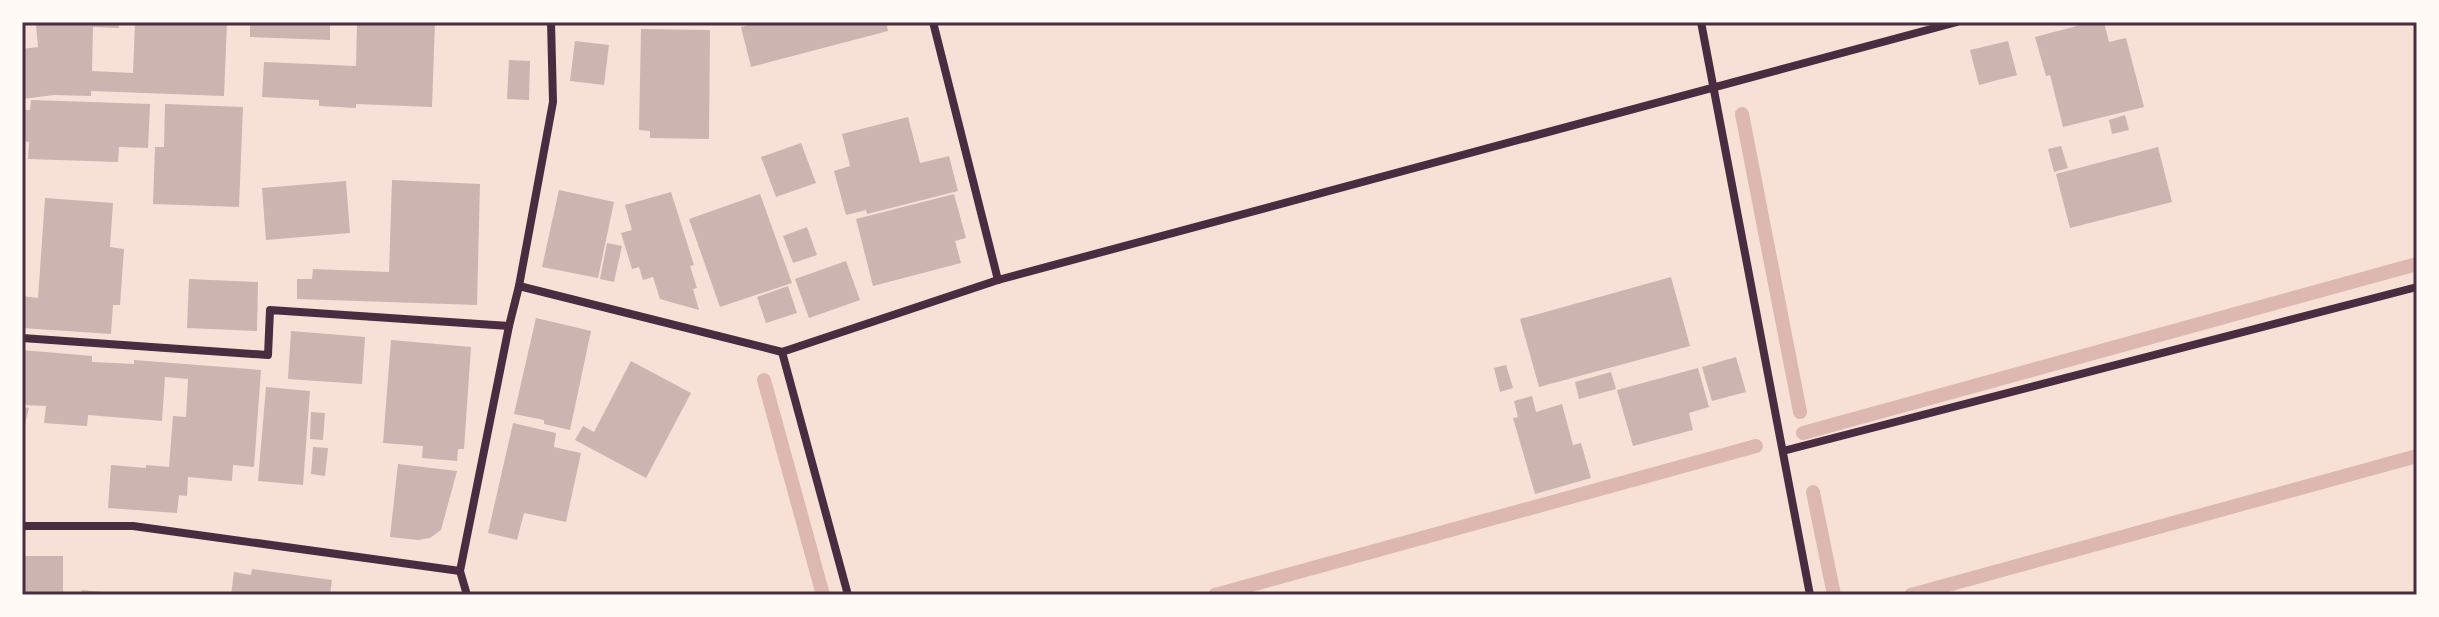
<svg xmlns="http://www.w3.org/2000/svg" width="2439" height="617" font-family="'Fira Sans',sans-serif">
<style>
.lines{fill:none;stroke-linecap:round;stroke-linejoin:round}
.stream{stroke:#dcb8b0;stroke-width:14}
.building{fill:#ccb4b1}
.minor{stroke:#4a2c40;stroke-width:8}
.neatline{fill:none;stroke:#4a2c40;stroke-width:3}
</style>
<rect width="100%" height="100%" fill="#f7e1d7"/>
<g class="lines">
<g class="stream">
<path d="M 1742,114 L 1800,412"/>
<path d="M 764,380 L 823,595"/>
<path d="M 1803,433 L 2417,264"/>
<path d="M 1813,492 L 1834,595"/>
<path d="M 1215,595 L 1756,446"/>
<path d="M 1911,595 L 2417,456"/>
</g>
</g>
<g class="building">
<path d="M 25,22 L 118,22 L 119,28 L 93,27 L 92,71 L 133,73 L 135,22 L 227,22 L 224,96 L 91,91 L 91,96 L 54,95 L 22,99 L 22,49 L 38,47 L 36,25 L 25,24 Z"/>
<path d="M 250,22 L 330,22 L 330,40 L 250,37 Z"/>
<path d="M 357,22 L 435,22 L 432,107 L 356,104 L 356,108 L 319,106 L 319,100 L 262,97 L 264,62 L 356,66 Z"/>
<path d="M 760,22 L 886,22 L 888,31 L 751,67 L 741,27 Z"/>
<path d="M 2092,22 L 2104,22 L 2109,42 L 2126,38 L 2144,107 L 2063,127 L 2050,75 L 2046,76 L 2035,37 Z"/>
<path d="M 641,29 L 710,30 L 709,139 L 650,138 L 650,131 L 639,130 Z"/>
<path d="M 575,41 L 609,45 L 604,85 L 570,81 Z"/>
<path d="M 2008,41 L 2017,75 L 1979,85 L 1970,50 Z"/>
<path d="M 509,60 L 530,61 L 529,100 L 507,99 Z"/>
<path d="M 31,100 L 150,104 L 148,148 L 119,147 L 118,162 L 28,159 L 29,142 L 22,141 L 22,110 L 30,110 Z"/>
<path d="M 165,104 L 243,107 L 239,207 L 153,204 L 155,147 L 164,147 Z"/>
<path d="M 2125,115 L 2129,130 L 2112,134 L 2109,120 Z"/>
<path d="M 908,117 L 920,163 L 949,156 L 958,191 L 867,214 L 866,210 L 846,215 L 834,171 L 850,166 L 842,134 Z"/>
<path d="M 801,143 L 816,183 L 776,197 L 761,157 Z"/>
<path d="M 2061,146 L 2068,168 L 2054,172 L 2048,149 Z"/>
<path d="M 2158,147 L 2172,202 L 2070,228 L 2056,174 Z"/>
<path d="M 392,180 L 480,184 L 477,305 L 297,299 L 297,279 L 312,279 L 313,269 L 389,272 Z"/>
<path d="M 346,181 L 350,233 L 266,240 L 262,188 Z"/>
<path d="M 559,190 L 614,202 L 598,278 L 542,267 Z"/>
<path d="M 671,192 L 694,265 L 690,266 L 697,288 L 693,289 L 699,310 L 660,299 L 653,277 L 643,280 L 639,267 L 632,269 L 621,233 L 632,230 L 625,205 Z"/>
<path d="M 760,194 L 792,283 L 720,307 L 689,219 Z"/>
<path d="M 954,194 L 966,238 L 955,241 L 961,263 L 873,286 L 856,219 Z"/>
<path d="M 45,198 L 113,203 L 110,247 L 124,249 L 120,305 L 113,305 L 111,334 L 22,328 L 22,296 L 38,298 Z"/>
<path d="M 807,227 L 817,255 L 793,263 L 783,236 Z"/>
<path d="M 607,243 L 622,246 L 614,282 L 600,279 Z"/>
<path d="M 846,261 L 860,300 L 809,318 L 795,279 Z"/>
<path d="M 1671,277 L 1690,346 L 1539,387 L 1520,319 Z"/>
<path d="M 189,279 L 258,282 L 257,331 L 187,328 Z"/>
<path d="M 788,286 L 797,313 L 766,323 L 757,297 Z"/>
<path d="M 536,318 L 591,331 L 570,430 L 544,424 L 544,420 L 514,414 Z"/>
<path d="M 291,331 L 365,337 L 362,384 L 288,379 Z"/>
<path d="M 391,340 L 471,347 L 464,449 L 458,449 L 457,461 L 422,458 L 423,446 L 383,443 Z"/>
<path d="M 22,350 L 92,356 L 92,362 L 134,364 L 134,360 L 261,370 L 254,467 L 233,465 L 232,481 L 188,477 L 187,496 L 179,495 L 177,513 L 108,508 L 111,465 L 146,468 L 146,465 L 169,467 L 173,416 L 186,417 L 188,379 L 165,377 L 162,421 L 88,415 L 87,426 L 44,423 L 46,406 L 22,405 Z"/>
<path d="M 1736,357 L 1746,392 L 1712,401 L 1702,367 Z"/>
<path d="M 631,361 L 691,393 L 646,478 L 575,440 L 583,426 L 594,432 Z"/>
<path d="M 1506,365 L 1513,388 L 1500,392 L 1494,368 Z"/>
<path d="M 1698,368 L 1709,407 L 1689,413 L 1693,430 L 1633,446 L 1617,390 Z"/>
<path d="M 1611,372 L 1616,389 L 1579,399 L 1575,382 Z"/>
<path d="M 266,387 L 310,391 L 303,485 L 258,481 Z"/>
<path d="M 1532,396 L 1536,412 L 1562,404 L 1573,445 L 1581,443 L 1591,478 L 1535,494 L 1513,418 L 1518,417 L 1514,401 Z"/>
<path d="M 22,407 L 29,408 L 23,432 L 22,432 Z"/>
<path d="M 311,412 L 325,413 L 323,440 L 310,439 Z"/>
<path d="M 513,423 L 556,433 L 554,447 L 581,453 L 566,522 L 524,513 L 517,540 L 488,533 Z"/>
<path d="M 313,447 L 328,448 L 325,476 L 311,474 Z"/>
<path d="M 398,464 L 457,471 L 441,530 L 430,538 L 418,540 L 390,537 Z"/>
<rect x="22" y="556" width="41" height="39"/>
<path d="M 252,569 L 332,580 L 330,595 L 231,595 L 234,572 L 251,575 Z"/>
<path d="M 82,590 L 114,593 L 114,595 L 81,595 Z"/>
</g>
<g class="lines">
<g class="minor">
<path d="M 933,22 L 998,280"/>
<path d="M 1701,22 L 1810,595"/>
<path d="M 519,286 L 782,352 L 998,280 L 1957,22"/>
<path d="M 22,338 L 268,355 L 270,310 L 509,326"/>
<path d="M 782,352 L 848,595"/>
<path d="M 1783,451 L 2417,287"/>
<path d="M 22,526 L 133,526 L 460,571"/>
<path d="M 467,595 L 460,571 L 509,326 L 519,286 L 553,102 L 551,22"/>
</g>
</g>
<rect width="2439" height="617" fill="none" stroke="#fffaf5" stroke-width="48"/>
<rect x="24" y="24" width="2391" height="569" class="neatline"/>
</svg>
